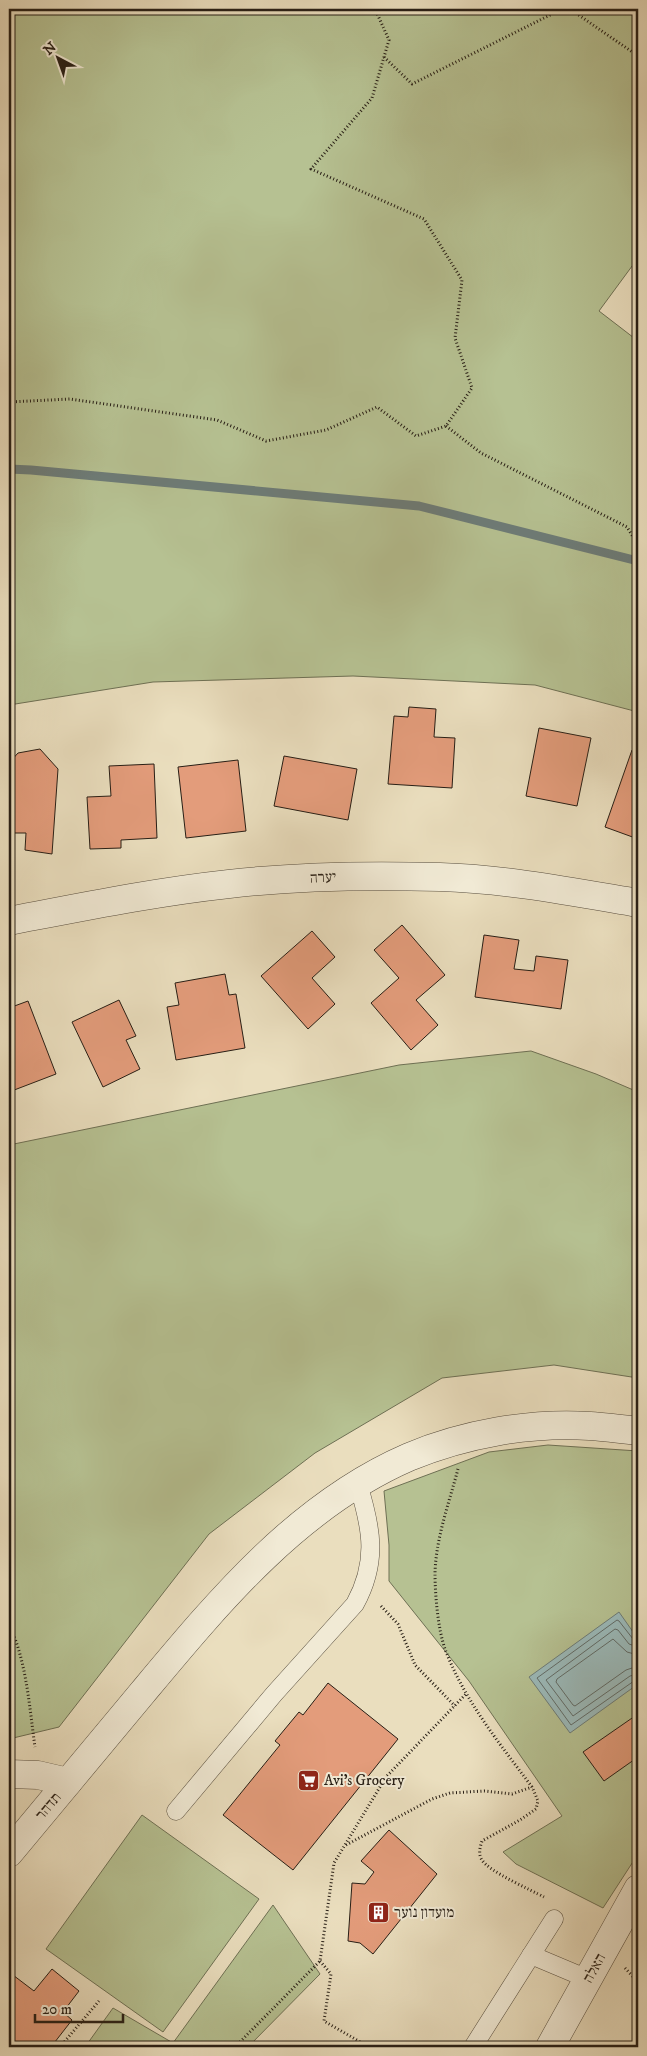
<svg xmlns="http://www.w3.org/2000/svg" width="647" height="2056" font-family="'IM FELL DW Pica','Frank Ruhl Libre',serif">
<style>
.green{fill:#b6c192;stroke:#6e7054}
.water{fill:#9bbaba;stroke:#6d7c78}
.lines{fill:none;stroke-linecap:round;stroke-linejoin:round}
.shore{stroke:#616c68;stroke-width:1}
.stream{stroke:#6d7c78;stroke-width:9}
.building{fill:#e39c7b;stroke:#271e15}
.lane-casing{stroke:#584e3f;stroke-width:19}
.street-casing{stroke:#584e3f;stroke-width:29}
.path{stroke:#271e15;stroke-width:3;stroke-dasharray:1 2.5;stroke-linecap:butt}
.lane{stroke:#f1ead5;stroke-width:18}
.street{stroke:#f1ead5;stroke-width:28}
.labels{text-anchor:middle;stroke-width:4;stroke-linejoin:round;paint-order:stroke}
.street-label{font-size:15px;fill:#271e15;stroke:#f1ead5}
.poi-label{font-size:15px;fill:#271e15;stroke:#f1ead5;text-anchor:start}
</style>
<rect width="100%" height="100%" fill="#eadebe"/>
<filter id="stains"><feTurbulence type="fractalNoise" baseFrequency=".004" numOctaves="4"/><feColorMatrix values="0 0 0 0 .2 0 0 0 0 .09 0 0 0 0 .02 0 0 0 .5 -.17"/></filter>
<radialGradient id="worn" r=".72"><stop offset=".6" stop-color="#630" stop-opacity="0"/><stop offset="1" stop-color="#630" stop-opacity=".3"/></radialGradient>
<g class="green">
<path d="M 9,9 L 638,9 L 638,258 L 599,311 L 638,341 L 638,712 L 535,685 L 353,676 L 153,682 L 9,705 Z"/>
<path d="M 531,1051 L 596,1074 L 638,1092 L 638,1378 L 554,1365 L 442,1378 L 315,1453 L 209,1534 L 59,1727 L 9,1739 L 9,1145 L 399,1065 Z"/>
<path d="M 548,1445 L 638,1451 L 638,1854 L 603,1908 L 516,1864 L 503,1852 L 562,1816 L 469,1681 L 389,1581 L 389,1545 L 384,1491 L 489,1452 Z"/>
<path d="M 142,1815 L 259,1899 L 163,2032 L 46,1949 Z"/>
<path d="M 273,1905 L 320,1974 L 248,2047 L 85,2047 L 113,2008 L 173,2043 Z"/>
</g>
<path class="water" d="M 619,1612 L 638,1639 L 638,1684 L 570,1733 L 529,1677 Z"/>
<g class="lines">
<g class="shore">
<path d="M 638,1641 L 633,1639 L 619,1621 L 617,1620 L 537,1678 L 571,1725 L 634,1681 L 638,1680"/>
<path d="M 638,1647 L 629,1644 L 618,1630 L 615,1629 L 546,1680 L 573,1716 L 630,1676 L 638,1674"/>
<path d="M 638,1655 L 627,1652 L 613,1639 L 557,1679 L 556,1682 L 573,1705 L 575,1706 L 626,1670 L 638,1666"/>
</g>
<path class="stream" d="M 9,469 L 31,470 L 419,506 L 638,561"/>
</g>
<g class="building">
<path d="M 409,707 L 436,709 L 434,737 L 455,738 L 452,788 L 388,784 L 394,716 L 408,717 Z"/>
<path d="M 539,728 L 591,738 L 577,806 L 526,796 Z"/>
<path d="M 40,749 L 58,769 L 52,854 L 25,850 L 26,833 L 9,833 L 9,763 L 18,753 Z"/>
<path d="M 632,750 L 638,753 L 638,839 L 605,827 Z"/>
<path d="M 284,756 L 357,769 L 348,820 L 274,806 Z"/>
<path d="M 238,760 L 246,831 L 186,838 L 178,767 Z"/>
<path d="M 154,764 L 157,838 L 121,840 L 121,848 L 90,849 L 87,797 L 111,796 L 109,766 Z"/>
<path d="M 402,925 L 445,975 L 416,1000 L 438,1025 L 411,1050 L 371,1003 L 399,978 L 374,950 Z"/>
<path d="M 312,931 L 335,957 L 312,978 L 335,1004 L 308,1029 L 261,976 Z"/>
<path d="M 484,935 L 519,940 L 514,969 L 534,971 L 536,956 L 568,960 L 561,1009 L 475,997 Z"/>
<path d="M 225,974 L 229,995 L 236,994 L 245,1048 L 176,1060 L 167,1007 L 179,1005 L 175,983 Z"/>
<path d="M 119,1000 L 136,1036 L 126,1040 L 140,1069 L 103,1087 L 72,1022 Z"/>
<path d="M 28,1001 L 56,1074 L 9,1092 L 9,1008 Z"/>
<path d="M 328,1683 L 398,1739 L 293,1870 L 223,1815 L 280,1745 L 275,1741 L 299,1712 L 303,1715 Z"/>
<path d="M 635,1716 L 638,1721 L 638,1757 L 604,1781 L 583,1752 Z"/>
<path d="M 389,1830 L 437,1874 L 373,1954 L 360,1943 L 348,1941 L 352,1883 L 365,1884 L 374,1872 L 361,1861 Z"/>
<path d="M 52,1969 L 79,1991 L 63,2012 L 72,2020 L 51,2047 L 9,2047 L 9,1972 L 34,1991 Z"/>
</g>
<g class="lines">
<defs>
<g id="lane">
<path d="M 176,1811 L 274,1694 L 355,1604 C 378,1562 372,1529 358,1484"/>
<path d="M 531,1955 L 588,1979"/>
<path d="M 473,2047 L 554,1919"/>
</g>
<g id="street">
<path d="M 9,921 C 82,907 155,892 229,884 C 298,876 370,875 440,877 C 506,879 573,892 638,903"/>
<path d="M 9,1774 L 38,1775 L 68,1782"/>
<path d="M 9,1853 C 54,1799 98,1746 143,1692 C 219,1601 298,1505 409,1457 C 464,1434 530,1422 590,1426 C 606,1427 622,1429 638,1431"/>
<path d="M 550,2047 L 638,1889"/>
</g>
</defs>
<use href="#lane" class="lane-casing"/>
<use href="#street" class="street-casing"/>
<g class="path">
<path d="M 570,9 L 638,56"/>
<path d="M 384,57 L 412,84 L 562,9"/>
<path d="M 9,402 L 70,399 L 217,420 L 266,441 L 326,430 L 377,407 L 416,436 L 446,426 L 472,388 L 455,338 L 462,280 L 424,219 L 311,169 L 372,98 L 389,40 L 375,9"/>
<path d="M 446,426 L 481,453 L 627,527 L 638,545"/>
<path d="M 458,1469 C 449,1503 436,1538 435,1573 C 435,1595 438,1629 445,1649 C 464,1700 500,1744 532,1787 L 538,1801 L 536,1809 L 520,1820 L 482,1841 C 480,1847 478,1854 482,1860 C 488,1871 531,1890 544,1897"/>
<path d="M 381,1606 L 398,1624 L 415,1665 L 455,1706"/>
<path d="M 9,1624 C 27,1663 29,1705 35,1747"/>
<path d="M 346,1845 L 432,1799 L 450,1793 L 484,1791 L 512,1794 L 532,1787"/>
<path d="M 320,1961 L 331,1974 L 324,2021 L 369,2047"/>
<path d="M 625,1968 L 638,1982"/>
<path d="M 60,2047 L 99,2001"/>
<path d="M 235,2047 L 320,1961 L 334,1863 L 386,1777 L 466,1694"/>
</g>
<use href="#lane" class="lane"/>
<use href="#street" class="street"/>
</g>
<defs>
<symbol id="supermarket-square" viewBox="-11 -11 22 22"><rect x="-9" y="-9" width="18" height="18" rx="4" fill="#8f2418" stroke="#f1ead5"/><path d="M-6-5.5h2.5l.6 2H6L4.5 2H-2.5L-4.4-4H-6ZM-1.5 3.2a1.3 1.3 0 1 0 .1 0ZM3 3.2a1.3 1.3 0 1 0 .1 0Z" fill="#fff"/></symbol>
<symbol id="building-square" viewBox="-11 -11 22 22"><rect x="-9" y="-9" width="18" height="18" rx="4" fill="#8f2418" stroke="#f1ead5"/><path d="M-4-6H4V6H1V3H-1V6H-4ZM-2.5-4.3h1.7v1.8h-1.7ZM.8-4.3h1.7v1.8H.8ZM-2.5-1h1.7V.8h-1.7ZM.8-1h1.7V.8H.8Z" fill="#fff"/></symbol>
</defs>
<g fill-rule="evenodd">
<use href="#supermarket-square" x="296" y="1768" width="25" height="25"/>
<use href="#building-square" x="366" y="1900" width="25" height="25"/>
</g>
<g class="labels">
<g class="street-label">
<text transform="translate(323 877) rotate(-3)" y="5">יערה</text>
<text transform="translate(48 1806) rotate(-50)" y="5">תדהר</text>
<text transform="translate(594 1968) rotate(-61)" y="5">האלה</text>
</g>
<g class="poi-label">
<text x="324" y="1785">Avi's Grocery</text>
<text x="394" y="1917">מועדון נוער</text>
</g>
</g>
<rect width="647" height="2056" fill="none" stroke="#eadebe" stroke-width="30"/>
<rect x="10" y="10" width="627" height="2036" fill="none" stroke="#271e15" stroke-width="2.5"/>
<rect x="15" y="15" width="617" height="2026" fill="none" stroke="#271e15"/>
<g transform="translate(58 58) rotate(319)" stroke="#f1ead5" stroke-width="4" paint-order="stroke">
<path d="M0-4L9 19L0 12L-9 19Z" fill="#271e15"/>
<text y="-8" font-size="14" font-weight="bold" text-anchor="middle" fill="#271e15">N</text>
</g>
<path d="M35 2014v8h88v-8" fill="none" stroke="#271e15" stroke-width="2.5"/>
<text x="42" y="2014" font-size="15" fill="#271e15" stroke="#f1ead5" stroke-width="4" paint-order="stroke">20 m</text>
<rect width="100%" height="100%" filter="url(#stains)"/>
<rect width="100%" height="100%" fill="url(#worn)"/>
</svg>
